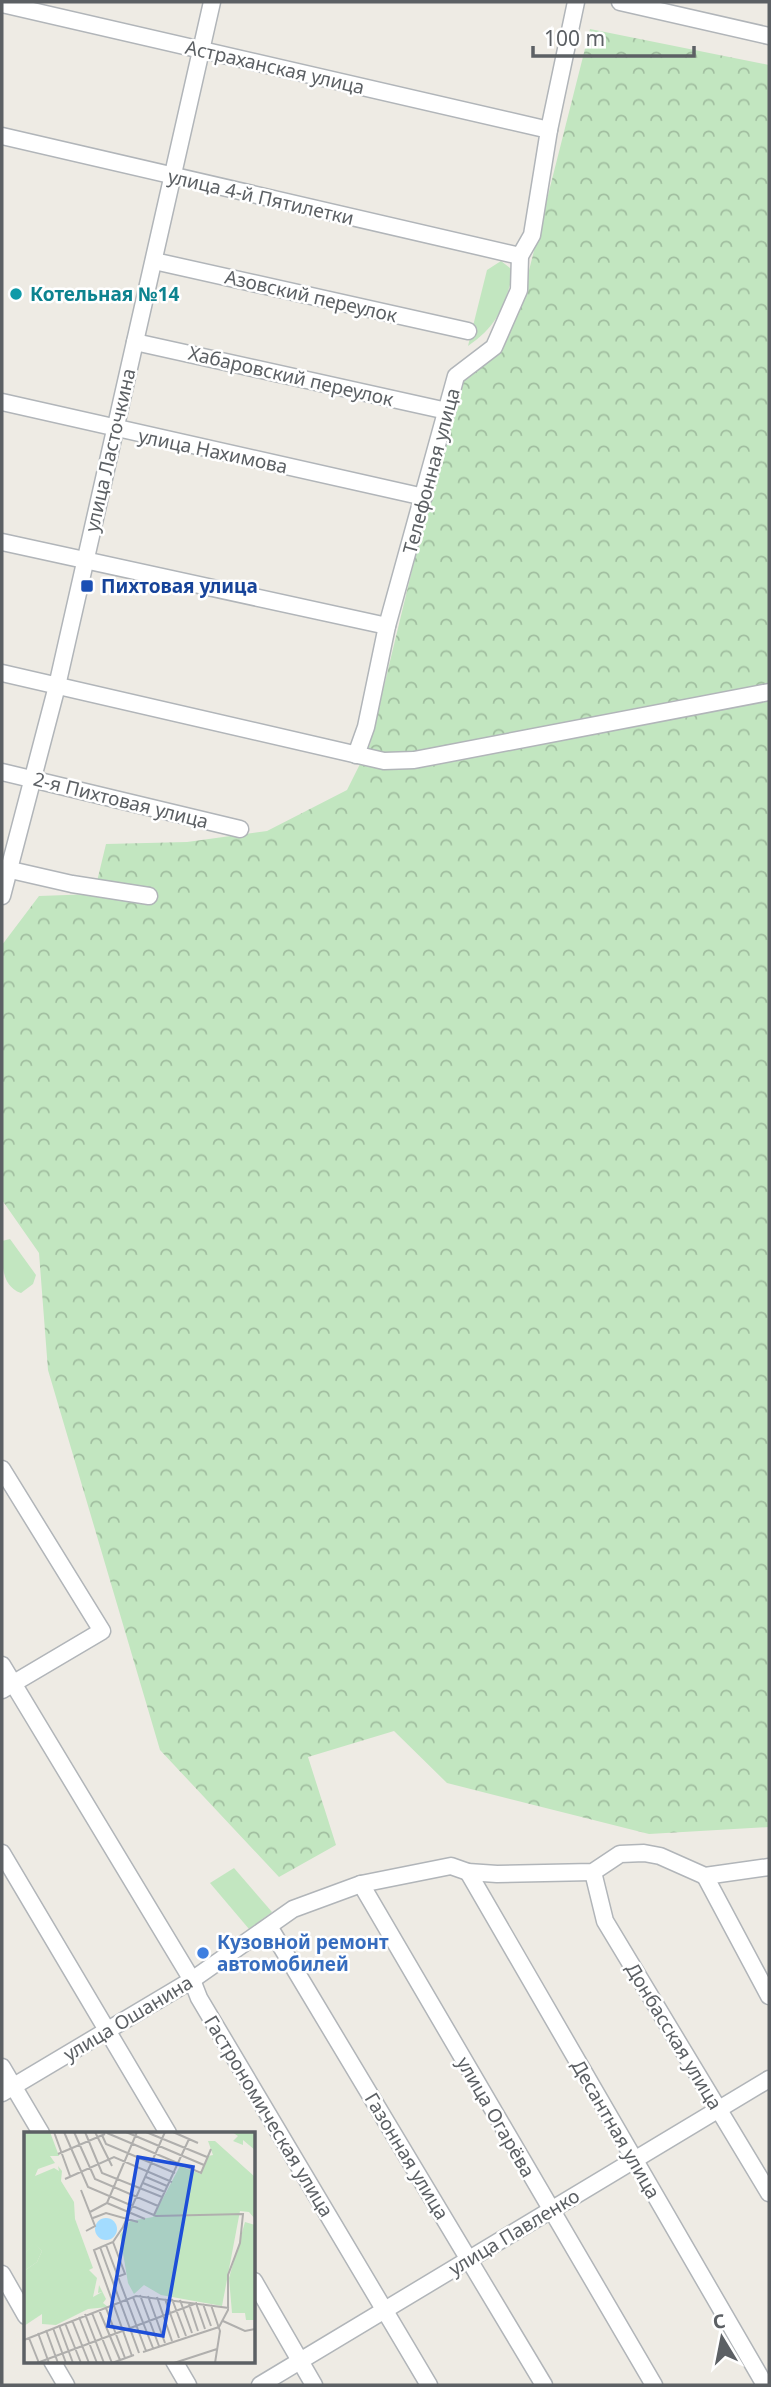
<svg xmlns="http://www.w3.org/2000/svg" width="771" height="2387" font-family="'Noto Sans',sans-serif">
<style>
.forest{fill:url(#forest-crowns)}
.park{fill:#c2e6c0}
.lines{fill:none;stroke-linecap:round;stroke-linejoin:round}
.minor-casing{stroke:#b1b5b9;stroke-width:19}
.minor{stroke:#fff;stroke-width:16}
.culture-dot{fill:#0f9aa8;stroke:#fff;stroke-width:2.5}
.transit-dot{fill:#1a4fb4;stroke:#fff;stroke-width:2.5}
.shop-dot{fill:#3f7fe0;stroke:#fff;stroke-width:2.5}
.labels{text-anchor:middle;stroke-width:5;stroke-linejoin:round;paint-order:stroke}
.street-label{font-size:19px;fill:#5c6064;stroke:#fff}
.culture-label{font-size:19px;font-weight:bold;fill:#0d838f;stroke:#fff;text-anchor:start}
.transit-label{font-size:19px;font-weight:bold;fill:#164399;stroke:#fff;text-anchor:start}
.shop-label{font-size:19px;font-weight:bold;fill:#366cbe;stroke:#fff;text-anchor:start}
.inset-road{fill:none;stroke:#b0afad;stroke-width:2}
.view{fill:#1d4ed8;fill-opacity:0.15;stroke:#1d4ed8;stroke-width:3.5}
.inset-edge{fill:none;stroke:#5c6064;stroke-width:3.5}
</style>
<defs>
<pattern id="forest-crowns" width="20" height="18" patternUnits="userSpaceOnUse" patternTransform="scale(1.75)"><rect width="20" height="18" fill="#c2e6c0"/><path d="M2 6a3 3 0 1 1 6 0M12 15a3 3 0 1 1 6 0" fill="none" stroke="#a1bea0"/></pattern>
</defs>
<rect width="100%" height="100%" fill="#eeebe4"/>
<path class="forest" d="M 590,29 L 769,65 L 769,1827 L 649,1834 L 447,1783 L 394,1731 L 308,1757 L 336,1845 L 279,1877 L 160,1750 L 48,1370 L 39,1253 L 2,1200 L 2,945 L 39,896 L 94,894 L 106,844 L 187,842 L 267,831 L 347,790 L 370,744 L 428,504 L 464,380 L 504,343 L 518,314 Z"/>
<g class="park">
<path d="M 501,261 L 514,271 C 504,306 499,325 468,346 L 487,270 Z"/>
<path d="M 10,1239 L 36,1275 L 33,1284 L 21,1293 C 0,1286 2,1260 2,1241 Z"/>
<path d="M 234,1868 L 272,1912 L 249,1929 L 210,1883 Z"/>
</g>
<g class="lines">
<defs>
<g id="minor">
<path d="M 620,2 L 769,36"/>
<path d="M 2,4 L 549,130"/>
<path d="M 2,136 L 520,256"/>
<path d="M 154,261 L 468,331"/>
<path d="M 135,342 L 447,411"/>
<path d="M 2,402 L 424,497"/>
<path d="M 2,542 L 387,626"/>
<path d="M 2,673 L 384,761 L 414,760 L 769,692"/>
<path d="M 356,755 L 366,727 L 387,626 L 456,376 L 494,347 L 519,290 L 520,256 L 532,235 L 549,130 L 576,2"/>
<path d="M 2,772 L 240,829"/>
<path d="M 2,868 L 72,884 L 149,896"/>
<path d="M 2,896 L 57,686 L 212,2"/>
<path d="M 2,1469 L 102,1631 L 2,1690"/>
<path d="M 2,1665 L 192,1980 L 199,1998 L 429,2385"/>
<path d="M 2,1853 L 168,2133"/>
<path d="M 468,1872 L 765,2385"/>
<path d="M 593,1872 L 605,1921 L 769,2193"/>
<path d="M 705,1876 L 769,1996"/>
<path d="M 361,1884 L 654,2385"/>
<path d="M 270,1928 L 544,2385"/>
<path d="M 2,2067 L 41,2133"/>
<path d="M 2,2093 L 192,1980 L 293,1909 L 361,1884 L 451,1866 L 468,1872 L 497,1874 L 593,1872 L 620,1854 L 644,1853 L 660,1856 L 705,1876 L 769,1867"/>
<path d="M 2,2274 L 26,2316"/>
<path d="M 254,2281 L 314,2385"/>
<path d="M 52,2361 L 66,2385"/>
<path d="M 174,2361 L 188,2385"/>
<path d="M 260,2385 L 769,2079"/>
</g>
</defs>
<use href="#minor" class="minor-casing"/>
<use href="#minor" class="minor"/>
</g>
<circle class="culture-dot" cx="16" cy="294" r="7"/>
<rect class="transit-dot" x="80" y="579" width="14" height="14" rx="3.5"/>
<circle class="shop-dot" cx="203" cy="1953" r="7"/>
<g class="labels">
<g class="street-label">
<text transform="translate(275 67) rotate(13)" y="7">Астраханская улица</text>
<text transform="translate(261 197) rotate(13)" y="7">улица 4-й Пятилетки</text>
<text transform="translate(311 296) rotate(13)" y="7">Азовский переулок</text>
<text transform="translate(291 376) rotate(13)" y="7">Хабаровский переулок</text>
<text transform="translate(110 450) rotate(-77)" y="7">улица Ласточкина</text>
<text transform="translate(213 451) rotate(12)" y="7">улица Нахимова</text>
<text transform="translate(431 471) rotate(-75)" y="7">Телефонная улица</text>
<text transform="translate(121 800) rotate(14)" y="7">2-я Пихтовая улица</text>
<text transform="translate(128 2018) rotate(-31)" y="7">улица Ошанина</text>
<text transform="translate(674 2036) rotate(59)" y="7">Донбасская улица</text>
<text transform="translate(269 2116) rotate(59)" y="7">Гастрономическая улица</text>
<text transform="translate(496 2117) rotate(60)" y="7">улица Огарёва</text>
<text transform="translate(616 2129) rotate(60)" y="7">Десантная улица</text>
<text transform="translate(407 2156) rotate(59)" y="7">Газонная улица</text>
<text transform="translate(514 2232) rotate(-31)" y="7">улица Павленко</text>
</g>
<g class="culture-label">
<text x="30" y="301">Котельная №14</text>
</g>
<g class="transit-label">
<text x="101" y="593">Пихтовая улица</text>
</g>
<g class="shop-label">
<text x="217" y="1949">Кузовной ремонт<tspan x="217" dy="22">автомобилей</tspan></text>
</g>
</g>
<g transform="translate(24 2132)">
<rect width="231" height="231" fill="#eeebe4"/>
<path d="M 10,110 L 18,119 L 13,130 L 0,139 L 0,123 Z" fill="#c2e6c0"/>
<path d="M 0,0 L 26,0 L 35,24 L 26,24 L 31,31 L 14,37 L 11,44 L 30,36 L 35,39 L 34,34 L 38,39 L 37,49 L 50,70 L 51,87 L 69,136 L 65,138 L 73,146 L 69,165 L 78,160 L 74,161 L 75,153 L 82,167 L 79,171 L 84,175 L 64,177 L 32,193 L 18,192 L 18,182 L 0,194 L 0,139 L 13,130 L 18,119 L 10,111 L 0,123 ZM 208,0 L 231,0 L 231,18 L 219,8 L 219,13 L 209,9 L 214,4 ZM 184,9 L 191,9 L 231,45 L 231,87 L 225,80 L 216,79 L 198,174 L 137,163 L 120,153 L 110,162 L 104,151 L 96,103 L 106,89 L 129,85 L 156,34 L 177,42 L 184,24 L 189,23 Z" fill="#c2e6c0"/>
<path d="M 221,90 L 231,93 L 231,188 L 222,188 L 221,181 L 208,181 L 205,146 Z" fill="#c2e6c0"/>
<path d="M71 97a11 11 0 1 1 22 0a11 11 0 1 1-22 0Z" fill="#a3dcff"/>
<path class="inset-road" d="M 30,0 L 46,44M 40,0 L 64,55 L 132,84 L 219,82 L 216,111 L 204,143 L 204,178 L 195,195M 50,0 L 71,47 L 134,74M 61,0 L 78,41 L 138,65M 71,0 L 88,34M 102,0 L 180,33M 122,0 L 183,25M 149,0 L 174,11M 83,1 L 177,41 L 187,17M 78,3 L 82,12 L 151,41M 34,22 L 81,2M 122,45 L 143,54M 41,47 L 90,25 L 148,50M 119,51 L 141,60M 57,58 L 71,94 L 62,99M 83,71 L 121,87M 66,80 L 83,71 L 113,0M 130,83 L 165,7M 69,86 L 82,81 L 114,90M 89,110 L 101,142 L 93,145M 82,113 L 122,219M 76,115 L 115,221M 116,163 L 135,214M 124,164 L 141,211M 109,165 L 129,216M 133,165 L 148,209M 141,167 L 155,206M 148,167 L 162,204M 156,168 L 168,201M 172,171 L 181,197M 165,172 L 174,199M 179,172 L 187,194M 187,173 L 196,199 L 191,231M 82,176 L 101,226M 75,178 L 96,228M 68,181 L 88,231M 61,182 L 80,231M 55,185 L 73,231M 48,188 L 65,231M 199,189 L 221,199 L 231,197M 41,191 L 57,231M 35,193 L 49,231M 29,196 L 42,231M 22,198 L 34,231M 14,201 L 25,231M 5,206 L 15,231M 0,208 L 112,164 L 205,176M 119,220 L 195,195M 108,224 L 70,118 L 89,110 L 99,95 L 141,0M 13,231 L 173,171M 88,231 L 110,223M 150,231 L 193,217"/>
<path class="view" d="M 114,25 L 169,35 L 139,204 L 84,194 Z"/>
<rect width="231" height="231" class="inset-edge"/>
</g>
<rect width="771" height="2387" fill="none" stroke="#5c6064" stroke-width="7"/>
<g transform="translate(722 2338) rotate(350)" stroke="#ffffff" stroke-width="5" paint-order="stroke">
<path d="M0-5L12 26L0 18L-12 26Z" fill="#5c6064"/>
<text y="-10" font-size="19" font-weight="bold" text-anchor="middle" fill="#5c6064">С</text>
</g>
<path d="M533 46v10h161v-10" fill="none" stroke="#5c6064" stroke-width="3.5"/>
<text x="544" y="46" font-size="21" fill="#5c6064" stroke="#ffffff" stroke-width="5" paint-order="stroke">100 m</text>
</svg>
